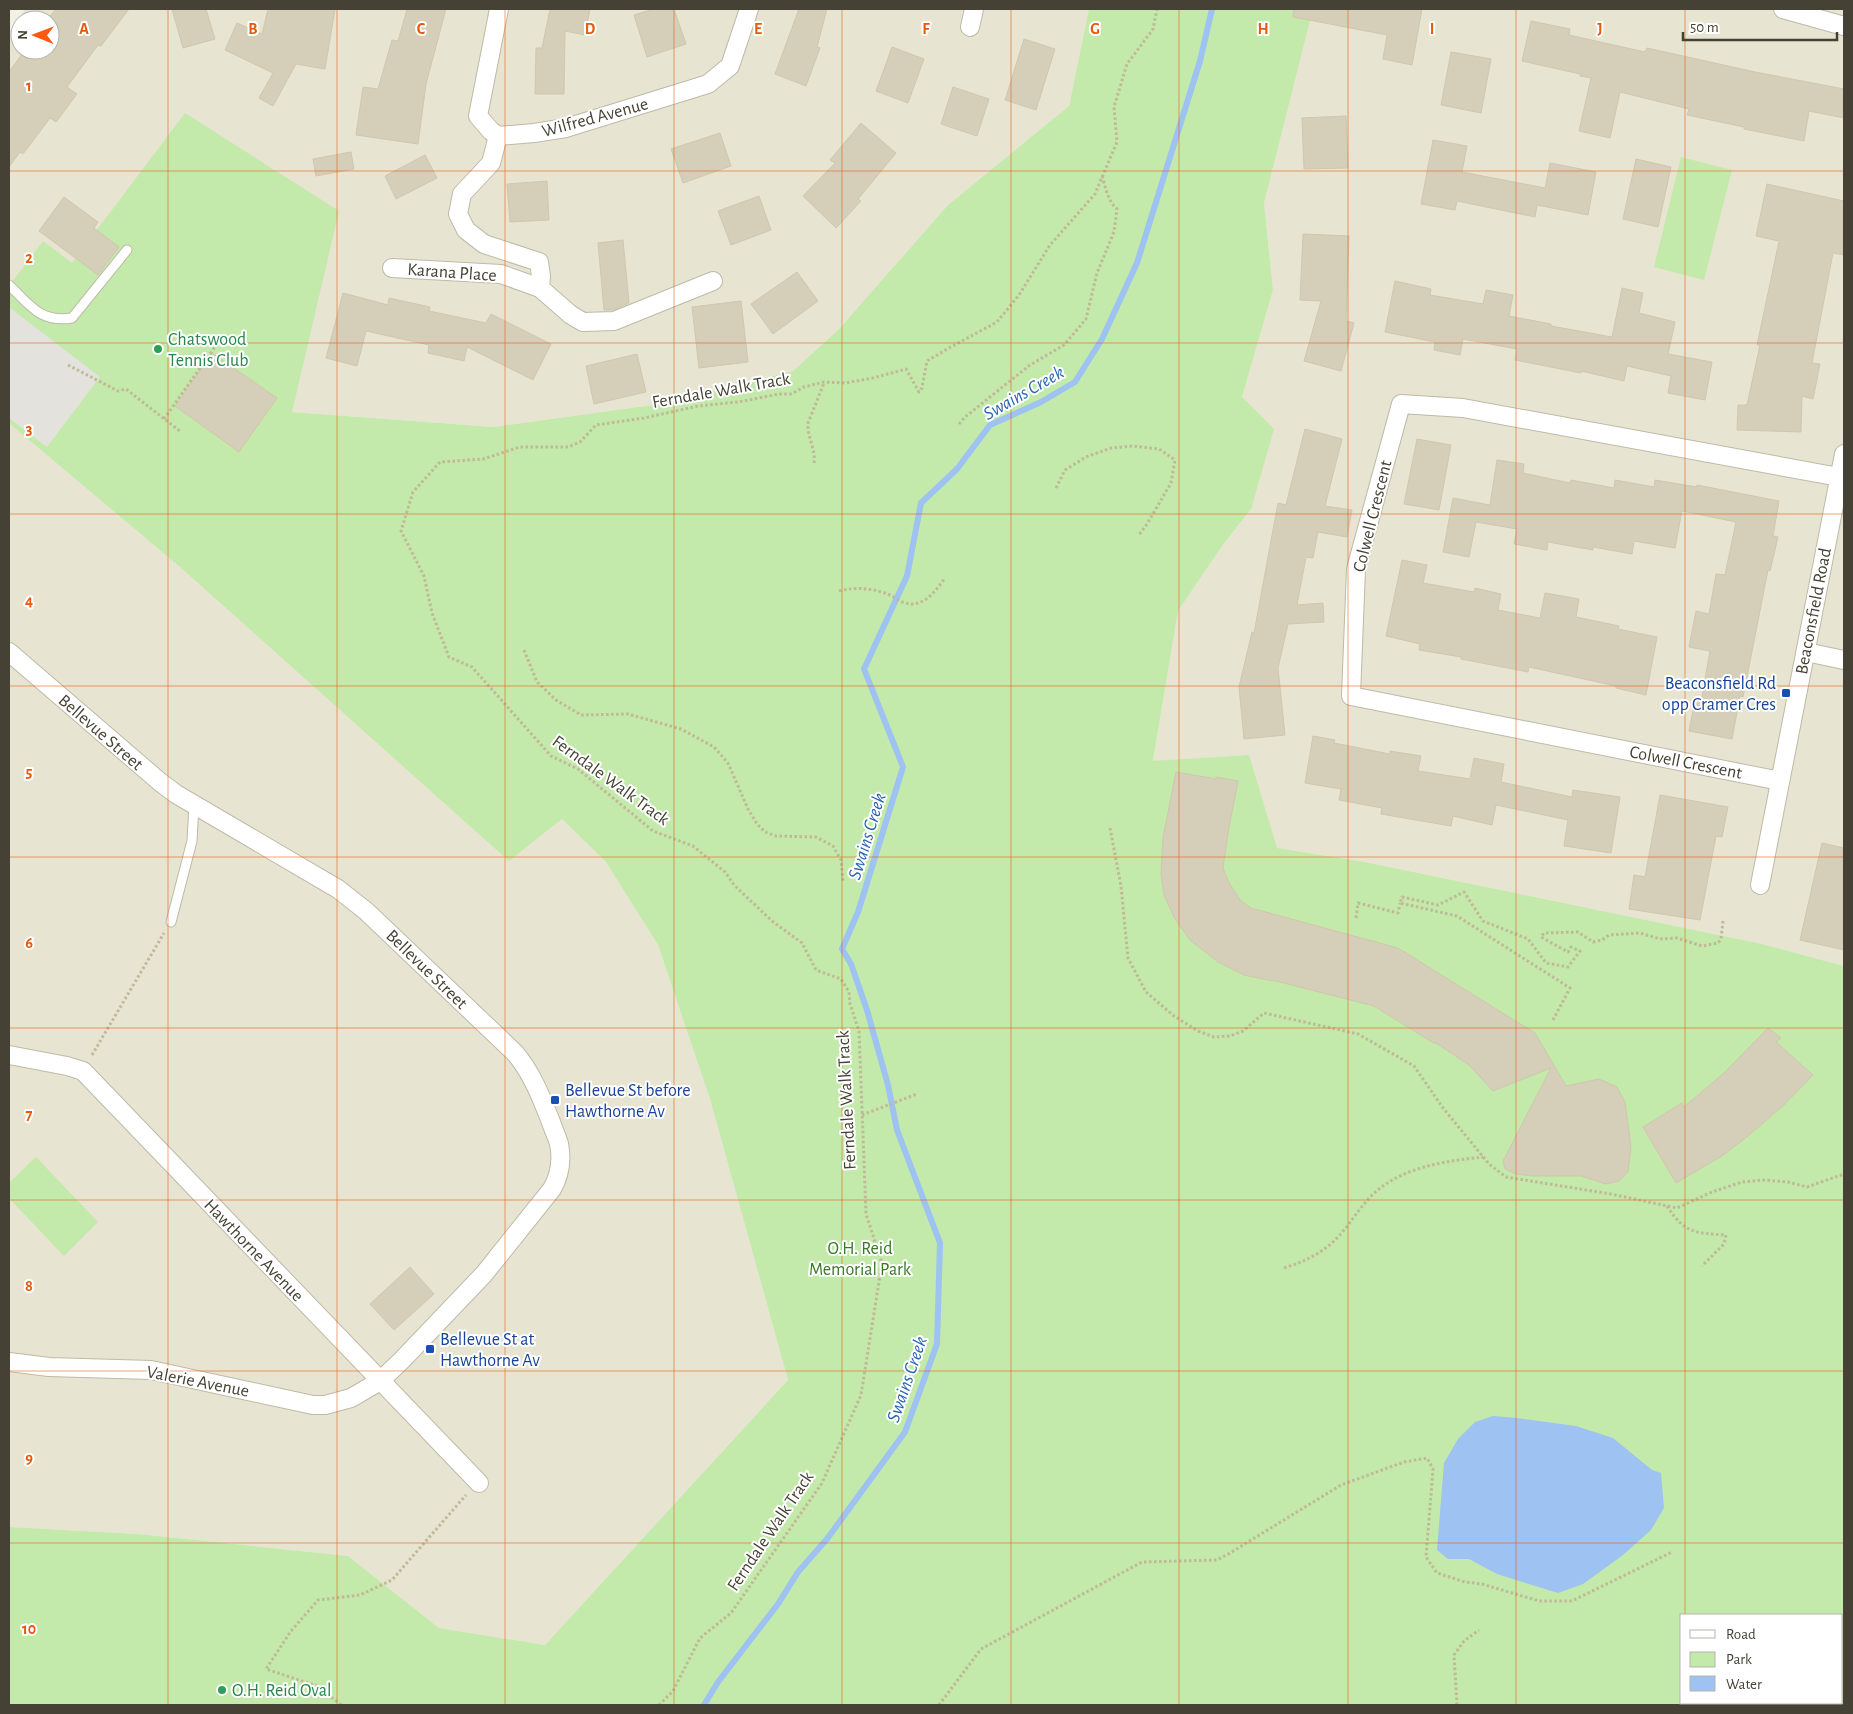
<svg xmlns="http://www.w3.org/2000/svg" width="1853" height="1714" font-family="'Alegreya Sans',sans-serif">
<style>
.residential{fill:#e7e4d2;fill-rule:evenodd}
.green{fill:#c3e9ab;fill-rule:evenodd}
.parking{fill:#e3e2dd}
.water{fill:#9ec2f2}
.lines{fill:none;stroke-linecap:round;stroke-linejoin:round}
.stream{stroke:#9ec2f2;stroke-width:6}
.building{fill:#d5ceb9;stroke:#d0c7ac}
.service-casing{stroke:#bebaa7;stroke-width:11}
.minor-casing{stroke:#bebaa7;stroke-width:20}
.path{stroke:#c1b897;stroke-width:3;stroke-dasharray:2.5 2.5;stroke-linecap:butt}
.service{stroke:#fff;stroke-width:9}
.minor{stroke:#fff;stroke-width:18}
.grid{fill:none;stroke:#e8590c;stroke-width:1;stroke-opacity:0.55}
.leisure-dot{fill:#2e9e5b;stroke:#fff;stroke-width:2}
.transit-dot{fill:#1a4fb4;stroke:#fff;stroke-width:2}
.labels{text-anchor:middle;stroke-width:4;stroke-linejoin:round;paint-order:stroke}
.street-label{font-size:18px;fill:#454134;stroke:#fff}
.leisure-label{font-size:18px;fill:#27864d;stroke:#fff;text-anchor:start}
.transit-label{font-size:18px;fill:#164399;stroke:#fff;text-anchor:start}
.park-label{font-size:18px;fill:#387826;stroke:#fff}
.water-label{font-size:19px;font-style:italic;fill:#2a64b4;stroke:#fff}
.grid-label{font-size:16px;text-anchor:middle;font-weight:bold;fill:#e8590c;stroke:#fff;stroke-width:4;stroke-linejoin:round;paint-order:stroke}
</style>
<rect width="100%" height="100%" fill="#f3f1e4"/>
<g class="residential">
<path d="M 25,9 L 1089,9 L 1069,106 L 948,205 L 839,329 L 793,371 L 667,403 L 493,427 L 292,412 L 509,861 L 562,819 L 606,862 L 658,945 L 710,1099 L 788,1380 L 545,1645 L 439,1628 L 348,1556 L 138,1534 L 9,1527 L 9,33 ZM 20,20 L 50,20 L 50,50 L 20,50 Z"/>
<path d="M 1313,9 L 1844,9 L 1844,966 L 1762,944 L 1365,862 L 1276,848 L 1248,755 L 1153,762 L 1178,611 L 1222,546 L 1251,509 L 1242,397 L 1273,290 L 1264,203 Z"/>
</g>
<g class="green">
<path d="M 1089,9 L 1313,9 L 1264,203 L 1273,290 L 1242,397 L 1274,429 L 1251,509 L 1222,546 L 1178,611 L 1153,761 L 1249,755 L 1277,848 L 1365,862 L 1762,944 L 1844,966 L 1844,1705 L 9,1705 L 9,1527 L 138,1534 L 348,1556 L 439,1628 L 545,1645 L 788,1380 L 710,1099 L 658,945 L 606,862 L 562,819 L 509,861 L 179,566 L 9,423 L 9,286 L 43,241 L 72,263 L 185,113 L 339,211 L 292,412 L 493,427 L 667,403 L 793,371 L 839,329 L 948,205 L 1069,106 ZM 1682,1615 L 1842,1615 L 1842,1703 L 1682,1703 Z"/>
<path d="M 1681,157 L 1732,170 L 1704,280 L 1654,267 Z"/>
<path d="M 36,1157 L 98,1222 L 64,1256 L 9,1198 L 9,1183 Z"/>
</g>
<path class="parking" d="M 9,307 L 100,377 L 47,447 L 9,418 Z"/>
<path class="water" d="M 1493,1416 L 1517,1418 L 1576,1426 L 1613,1438 L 1652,1470 L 1661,1473 L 1664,1508 L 1651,1530 L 1623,1555 L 1583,1584 L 1558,1593 L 1497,1574 L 1469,1559 L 1448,1559 L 1437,1550 L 1444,1463 L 1458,1439 L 1475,1422 Z"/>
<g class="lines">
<path class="stream" d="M 704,1705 L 718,1682 L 778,1604 L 798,1572 L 827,1539 L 905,1432 L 937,1344 L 940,1243 L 897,1130 L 888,1085 L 867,1010 L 851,964 L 842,949 L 858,912 L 903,767 L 864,669 L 907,576 L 921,503 L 957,469 L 990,425 L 1041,402 L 1075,382 L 1102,339 L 1137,263 L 1200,61 L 1212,9"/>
</g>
<g class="building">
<path d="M 56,9 L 129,9 L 101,46 L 98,45 L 67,87 L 77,94 L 56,122 L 50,118 L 23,154 L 20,152 L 9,167 L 9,72 L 25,50 L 50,50 L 50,20 L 47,20 Z"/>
<path d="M 172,9 L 206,9 L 215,39 L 183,48 Z"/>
<path d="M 268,9 L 335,9 L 325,69 L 296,64 L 273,106 L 259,98 L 273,73 L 225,50 L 237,23 L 262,34 Z"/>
<path d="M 407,9 L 446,9 L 426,84 L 418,144 L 356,135 L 363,87 L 378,89 L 392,40 L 398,41 Z"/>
<path d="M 550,9 L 590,9 L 585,35 L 565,31 L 564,94 L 535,94 L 536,48 L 542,48 Z"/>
<path d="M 654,9 L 674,9 L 686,44 L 647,57 L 634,15 Z"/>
<path d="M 799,9 L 827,9 L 817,47 L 820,48 L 806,86 L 775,74 Z"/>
<path d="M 1294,9 L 1422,9 L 1412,65 L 1383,59 L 1387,35 L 1293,17 Z"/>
<path d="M 1531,21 L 1570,29 L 1569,35 L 1645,52 L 1647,48 L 1755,72 L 1844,89 L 1844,118 L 1809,111 L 1804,141 L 1744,129 L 1744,127 L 1687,115 L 1689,109 L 1620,92 L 1610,138 L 1579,131 L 1591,78 L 1580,76 L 1580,74 L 1522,61 Z"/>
<path d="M 1024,39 L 1055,49 L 1036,110 L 1005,100 Z"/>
<path d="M 892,47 L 924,59 L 908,103 L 876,91 Z"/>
<path d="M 1451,52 L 1491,59 L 1481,113 L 1441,105 Z"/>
<path d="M 953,87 L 989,99 L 977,136 L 941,124 Z"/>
<path d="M 1346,116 L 1348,168 L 1304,169 L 1302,118 Z"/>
<path d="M 861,123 L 896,153 L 858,199 L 861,201 L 836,228 L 803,196 L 835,163 L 830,160 Z"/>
<path d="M 720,133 L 731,166 L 683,183 L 671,149 Z"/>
<path d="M 1433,140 L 1467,146 L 1462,172 L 1545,188 L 1550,163 L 1596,172 L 1588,215 L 1537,205 L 1535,217 L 1457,201 L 1455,210 L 1421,204 Z"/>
<path d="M 351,152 L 354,169 L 316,176 L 313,159 Z"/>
<path d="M 425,155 L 437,178 L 396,199 L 385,176 Z"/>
<path d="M 1636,159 L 1671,167 L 1658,227 L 1623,219 Z"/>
<path d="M 547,181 L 549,220 L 510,222 L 507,184 Z"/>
<path d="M 1767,184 L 1844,201 L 1844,255 L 1833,253 L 1812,363 L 1820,364 L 1813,399 L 1802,396 L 1801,432 L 1737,430 L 1738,405 L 1747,405 L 1760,345 L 1757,345 L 1779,241 L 1756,236 Z"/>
<path d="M 759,196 L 771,230 L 731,245 L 718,211 Z"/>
<path d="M 64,197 L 98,222 L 94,228 L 119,247 L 98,275 L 39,231 Z"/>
<path d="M 1303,234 L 1349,236 L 1346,321 L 1354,323 L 1341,371 L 1304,361 L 1321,301 L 1300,300 Z"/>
<path d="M 623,240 L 629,303 L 614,310 L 604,310 L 598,243 Z"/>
<path d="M 797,272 L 818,301 L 773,334 L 751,304 Z"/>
<path d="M 1395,281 L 1431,289 L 1430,295 L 1483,304 L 1486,290 L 1513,295 L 1509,316 L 1551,324 L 1551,326 L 1612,337 L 1622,288 L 1643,293 L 1639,313 L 1675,322 L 1668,354 L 1712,362 L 1705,400 L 1668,393 L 1671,376 L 1627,366 L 1624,381 L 1581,371 L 1581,373 L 1515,360 L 1517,349 L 1463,339 L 1460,355 L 1434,350 L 1435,342 L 1385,332 Z"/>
<path d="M 343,293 L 388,305 L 389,298 L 430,307 L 429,311 L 486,323 L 491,314 L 551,344 L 533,380 L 467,347 L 464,361 L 428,353 L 429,345 L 366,331 L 357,366 L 326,358 Z"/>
<path d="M 741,301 L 748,362 L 699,368 L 692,307 Z"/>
<path d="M 212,353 L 277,398 L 239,452 L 175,406 Z"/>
<path d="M 637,354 L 646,392 L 594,404 L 586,366 Z"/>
<path d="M 1305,429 L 1342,439 L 1325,506 L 1352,510 L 1347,537 L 1318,532 L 1313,558 L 1306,557 L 1297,605 L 1323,603 L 1324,622 L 1288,624 L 1278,668 L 1285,735 L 1244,739 L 1239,687 L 1252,632 L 1254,633 L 1278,503 L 1286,505 Z"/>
<path d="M 1417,439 L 1451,445 L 1439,510 L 1404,504 Z"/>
<path d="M 1497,460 L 1524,464 L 1523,473 L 1570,483 L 1571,480 L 1614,488 L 1615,480 L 1654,487 L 1655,480 L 1697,487 L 1697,485 L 1779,501 L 1773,536 L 1778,537 L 1770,571 L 1768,570 L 1743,697 L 1740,696 L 1732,739 L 1689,731 L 1695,700 L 1701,702 L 1710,651 L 1689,647 L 1696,611 L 1709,614 L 1716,574 L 1725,575 L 1736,522 L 1682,511 L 1675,548 L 1634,541 L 1632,554 L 1593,547 L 1593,550 L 1548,542 L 1547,550 L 1514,544 L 1517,529 L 1476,522 L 1469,557 L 1443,552 L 1453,498 L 1490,505 Z"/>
<path d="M 1402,560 L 1427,565 L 1423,583 L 1474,592 L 1475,588 L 1501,594 L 1498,610 L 1540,618 L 1545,593 L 1579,599 L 1576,617 L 1619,626 L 1618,629 L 1657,637 L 1646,695 L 1616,688 L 1616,686 L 1529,667 L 1528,672 L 1461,659 L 1461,657 L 1419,650 L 1420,644 L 1386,636 Z"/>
<path d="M 1313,736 L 1335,740 L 1334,743 L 1390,754 L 1390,751 L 1421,756 L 1418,771 L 1470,779 L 1474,758 L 1504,764 L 1501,782 L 1572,797 L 1573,790 L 1620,797 L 1611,853 L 1564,846 L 1568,820 L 1496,805 L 1492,825 L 1453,816 L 1451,826 L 1381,814 L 1382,808 L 1339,800 L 1341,789 L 1305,783 Z"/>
<path d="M 1176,772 L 1216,779 L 1216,777 L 1238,781 L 1228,833 L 1223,868 L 1228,881 L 1240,900 L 1251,908 L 1398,948 L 1535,1033 L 1566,1086 L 1599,1079 L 1617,1087 L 1625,1102 L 1631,1147 L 1628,1172 L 1619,1181 L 1606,1184 L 1581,1176 L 1533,1176 L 1516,1174 L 1505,1169 L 1503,1161 L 1551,1068 L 1493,1091 L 1469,1065 L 1436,1043 L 1435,1044 L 1374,1006 L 1272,980 L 1272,981 L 1244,975 L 1218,962 L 1190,940 L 1175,919 L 1164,895 L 1161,874 L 1163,838 Z"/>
<path d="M 1660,795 L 1728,807 L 1722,837 L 1716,836 L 1700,920 L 1629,909 L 1634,875 L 1645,877 Z"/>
<path d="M 1822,843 L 1844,848 L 1844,950 L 1800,940 Z"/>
<path d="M 1768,1028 L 1781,1038 L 1776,1042 L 1813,1075 L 1785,1104 L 1748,1136 L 1722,1156 L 1676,1183 L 1643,1127 L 1682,1103 L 1684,1107 L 1724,1073 Z"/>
<path d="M 410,1267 L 434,1294 L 394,1330 L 370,1304 Z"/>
</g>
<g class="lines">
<defs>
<g id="service">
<path d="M 9,285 C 30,305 40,323 72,318 L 127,250"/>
<path d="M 171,922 L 192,841 L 194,804"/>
</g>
<g id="minor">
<path d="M 499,9 L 478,116 L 491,131 L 498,136 L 534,133 L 566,128 L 708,84 L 730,66 L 749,9"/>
<path d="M 1783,9 L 1844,26"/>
<path d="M 970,27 L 974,9"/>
<path d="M 498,136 L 491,163 L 462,194 L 458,214 L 466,230 L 484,244 L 539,262 L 541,276 L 540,288 L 571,315 L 583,322 L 614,321 L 713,281"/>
<path d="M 392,268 L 501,274 L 540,288"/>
<path d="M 9,652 L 160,782 L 176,794 L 338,889 L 366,911 L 515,1053 C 532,1073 541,1097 551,1122 C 553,1129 557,1136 559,1144 C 562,1159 560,1175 552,1189 L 484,1274 L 402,1360 L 380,1381 L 351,1398 L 325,1405 L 313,1405 L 151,1370 L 49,1367 L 9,1362"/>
<path d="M 1806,652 L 1844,660"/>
<path d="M 1780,781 L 1351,696 L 1356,569 L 1401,404 L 1463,408 L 1839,477"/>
<path d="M 1760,885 L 1844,454"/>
<path d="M 9,1055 L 67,1066 L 83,1071 L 479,1483"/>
</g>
</defs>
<use href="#service" class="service-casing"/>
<use href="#minor" class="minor-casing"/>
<g class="path">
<path d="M 68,365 L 118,391 L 126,389 L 181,432"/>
<path d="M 164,419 L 217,344"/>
<path d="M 959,424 L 965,417 L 1030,365 L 1064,345 L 1086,319 L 1097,273 L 1114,232 L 1117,209 C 1109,203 1104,185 1102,174"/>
<path d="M 814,463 C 816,449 807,437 808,423 L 824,383"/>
<path d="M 1056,488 L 1065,470 L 1086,457 L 1111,448 L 1132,446 L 1159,449 L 1175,460 L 1171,483 L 1147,524 L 1139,535"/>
<path d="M 839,591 C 855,587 869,588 885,593 C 891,595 896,599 902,602 C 922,610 935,592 945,578"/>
<path d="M 524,650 L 537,682 L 556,700 L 581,715 L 628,714 L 681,729 L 714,747 L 728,763 L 748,809 L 757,824 L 765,832 L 776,836 L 816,837 L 833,846 L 841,860 L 843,881"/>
<path d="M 1110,828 L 1121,886 L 1128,958 L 1146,992 L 1174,1016 L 1198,1031 L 1214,1037 L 1230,1036 L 1243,1031 L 1264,1013 L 1358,1034 L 1414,1066 L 1443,1108 L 1489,1164 L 1506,1177 L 1611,1194 L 1677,1208 L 1712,1192 L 1742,1182 L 1763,1180 L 1788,1182 L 1807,1187 L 1844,1174"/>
<path d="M 1356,918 L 1358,903 L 1398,913 L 1400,903"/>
<path d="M 1553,1020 L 1570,988 L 1457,916 L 1400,903 L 1402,897 L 1438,905 L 1464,892 L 1483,921 L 1528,939 L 1546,963 L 1568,967 L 1580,951 L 1571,947 L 1568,952 L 1541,937 L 1544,933 L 1578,932 L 1593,942 L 1602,940 L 1609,935 L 1640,933 L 1660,939 L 1677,938 L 1702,946 L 1718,943 L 1721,939 L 1723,921"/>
<path d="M 92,1055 L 164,933"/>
<path d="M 862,1115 L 917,1094"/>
<path d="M 1667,1206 C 1685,1234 1695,1233 1726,1235 L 1724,1244 L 1702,1266"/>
<path d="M 1284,1268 C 1303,1262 1319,1255 1334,1241 C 1350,1226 1361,1203 1379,1189 C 1408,1166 1447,1161 1483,1157"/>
<path d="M 341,1705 L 317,1686 L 266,1669 L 291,1631 L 318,1600 L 360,1595 L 392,1580 L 466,1495"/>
<path d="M 659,1705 L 673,1691 L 700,1638 L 731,1613 L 822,1483 L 861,1395 L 882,1263 L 866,1214 L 859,1031 L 850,1004 L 849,992 L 841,979 L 816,970 L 802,943 L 772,921 L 734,885 L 725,872 L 693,846 L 653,831 L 578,769 L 551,756 L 472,667 L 449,657 L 432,613 L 424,576 L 401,531 L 413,492 L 440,462 L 483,459 L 520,447 L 568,447 L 580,442 L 596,425 L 644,418 L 698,406 L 738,402 L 779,394 L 791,394 L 804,387 L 824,382 L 845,383 L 873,378 L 906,369 L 919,392 L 922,388 L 927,361 L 949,348 L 997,322 L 1019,295 L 1050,245 L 1095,194 L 1117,142 L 1114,107 L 1127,64 L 1153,29 L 1157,9"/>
<path d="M 939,1705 L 981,1649 L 1142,1562 L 1217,1560 L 1230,1553 L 1341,1485 L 1404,1462 L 1427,1458 L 1433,1469 L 1426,1557 L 1437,1573 L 1465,1582 L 1482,1584 L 1539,1601 L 1572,1601 L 1672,1552"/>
<path d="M 1457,1705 L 1454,1655 L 1464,1641 L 1479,1630"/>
</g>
<use href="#service" class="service"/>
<use href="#minor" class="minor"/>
</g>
<path class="grid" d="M 168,9 L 168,1705M 337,9 L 337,1705M 505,9 L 505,1705M 674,9 L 674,1705M 842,9 L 842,1705M 1011,9 L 1011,1705M 1179,9 L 1179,1705M 1348,9 L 1348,1705M 1516,9 L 1516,1705M 1685,9 L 1685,1615M 9,171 L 1844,171M 9,343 L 1844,343M 9,514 L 1844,514M 9,686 L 1844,686M 9,857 L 1844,857M 9,1028 L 1844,1028M 9,1200 L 1844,1200M 9,1371 L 1844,1371M 9,1543 L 1844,1543M 1685,1703 L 1685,1705"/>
<g class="leisure-dot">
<circle cx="158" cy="349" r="5"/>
<circle cx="222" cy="1690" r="5"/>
</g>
<g class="transit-dot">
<rect x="1781" y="688" width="10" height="10" rx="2.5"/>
<rect x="550" y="1095" width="10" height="10" rx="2.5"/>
<rect x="425" y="1344" width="10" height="10" rx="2.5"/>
</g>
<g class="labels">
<g class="street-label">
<text transform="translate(595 117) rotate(-15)" y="6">Wilfred Avenue</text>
<text transform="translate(452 272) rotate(4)" y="6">Karana Place</text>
<text transform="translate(721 390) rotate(-10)" y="6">Ferndale Walk Track</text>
<text transform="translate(1372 516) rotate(-76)" y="6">Colwell Crescent</text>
<text transform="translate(1813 611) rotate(-79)" y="6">Beaconsfield Road</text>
<text transform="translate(101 732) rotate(41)" y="6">Bellevue Street</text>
<text transform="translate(1686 762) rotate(11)" y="6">Colwell Crescent</text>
<text transform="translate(611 780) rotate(36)" y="6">Ferndale Walk Track</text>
<text transform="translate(427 969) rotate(44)" y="6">Bellevue Street</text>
<text transform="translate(846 1100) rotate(-93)" y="6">Ferndale Walk Track</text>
<text transform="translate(254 1250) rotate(46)" y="6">Hawthorne Avenue</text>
<text transform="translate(198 1381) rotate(11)" y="6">Valerie Avenue</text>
<text transform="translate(770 1531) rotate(-56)" y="6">Ferndale Walk Track</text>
</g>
<g class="leisure-label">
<text x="168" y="345">Chatswood<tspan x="168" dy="21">Tennis Club</tspan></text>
<text x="232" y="1696">O.H. Reid Oval</text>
</g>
<g class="transit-label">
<text x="1776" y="689" text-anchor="end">Beaconsfield Rd<tspan x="1776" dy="21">opp Cramer Cres</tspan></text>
<text x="565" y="1096">Bellevue St before<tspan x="565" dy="21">Hawthorne Av</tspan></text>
<text x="440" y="1345">Bellevue St at<tspan x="440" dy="21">Hawthorne Av</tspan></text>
</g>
<g class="park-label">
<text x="860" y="1254">O.H. Reid<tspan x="860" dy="21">Memorial Park</tspan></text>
</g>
<g class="water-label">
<text transform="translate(1023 392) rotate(-30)" y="7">Swains Creek</text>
<text transform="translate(866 836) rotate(-73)" y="7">Swains Creek</text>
<text transform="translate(906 1379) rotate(-71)" y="7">Swains Creek</text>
</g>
</g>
<g class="grid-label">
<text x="84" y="34">A</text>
<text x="253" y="34">B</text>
<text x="421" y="34">C</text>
<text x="590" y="34">D</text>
<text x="758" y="34">E</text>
<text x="926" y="34">F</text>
<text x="1095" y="34">G</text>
<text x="1263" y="34">H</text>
<text x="1432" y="34">I</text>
<text x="1600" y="34">J</text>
<text x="29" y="91">1</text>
<text x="29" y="263">2</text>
<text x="29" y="434">3</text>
<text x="29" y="606">4</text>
<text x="29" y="777">5</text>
<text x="29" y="948">6</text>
<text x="29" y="1120">7</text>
<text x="29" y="1291">8</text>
<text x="29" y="1463">9</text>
<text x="29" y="1634">10</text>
</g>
<rect width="1853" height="1714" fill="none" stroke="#454134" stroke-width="20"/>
<rect x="1680" y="1614" width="162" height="90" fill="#ffffff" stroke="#b5b3ae"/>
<rect x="1690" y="1630" width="25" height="8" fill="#ffffff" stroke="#b5b3ae"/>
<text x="1726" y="1639" font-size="15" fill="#454134">Road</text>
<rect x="1690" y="1652" width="25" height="15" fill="#c3e9ab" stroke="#b5b3ae"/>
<text x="1726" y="1664" font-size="15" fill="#454134">Park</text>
<rect x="1690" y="1676" width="25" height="15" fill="#9ec2f2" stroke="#b5b3ae"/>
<text x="1726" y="1689" font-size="15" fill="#454134">Water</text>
<g transform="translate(35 35) rotate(271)"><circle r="24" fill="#ffffff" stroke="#b5b3ae"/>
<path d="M0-4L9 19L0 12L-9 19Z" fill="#ff590f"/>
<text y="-8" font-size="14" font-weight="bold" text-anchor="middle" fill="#454134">N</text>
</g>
<path d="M1683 32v8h154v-8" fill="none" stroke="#454134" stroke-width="2.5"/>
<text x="1690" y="32" font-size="15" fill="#454134" stroke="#ffffff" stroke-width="4" paint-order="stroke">50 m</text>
</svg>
